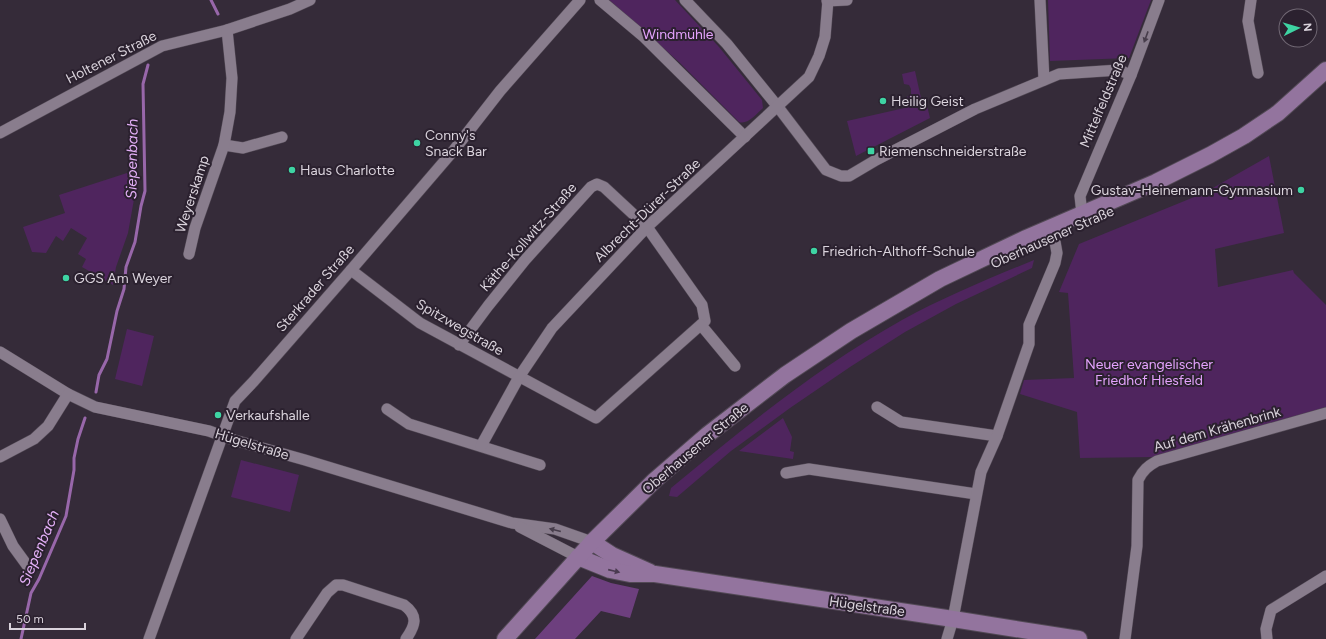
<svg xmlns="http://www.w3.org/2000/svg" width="1326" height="639" font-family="Figtree,sans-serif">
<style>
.green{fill:#4f255e}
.forest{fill:#6d3f7e}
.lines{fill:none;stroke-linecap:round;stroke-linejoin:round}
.stream{stroke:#9867aa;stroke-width:3}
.street-casing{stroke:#524955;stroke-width:12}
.secondary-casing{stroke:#524955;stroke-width:18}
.street{stroke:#897d8d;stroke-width:11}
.secondary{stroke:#93749e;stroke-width:16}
.oneway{fill:#473d4b}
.oneway2{fill:#4a3a50}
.poi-dot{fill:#3ed4a3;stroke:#2b212f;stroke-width:1.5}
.labels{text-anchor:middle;stroke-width:4;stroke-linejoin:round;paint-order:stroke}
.park-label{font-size:14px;fill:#e4a3fd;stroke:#2b212f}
.street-label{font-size:14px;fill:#dad3dc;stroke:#2b212f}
.poi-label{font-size:14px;fill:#dad3dc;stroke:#2b212f;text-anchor:start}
.water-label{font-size:15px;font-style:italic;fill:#e4b0f8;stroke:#2b212f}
</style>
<rect width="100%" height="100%" fill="#352b39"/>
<g class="green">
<path d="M 609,0 L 675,0 L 719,47 L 762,100 L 763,108 C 756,114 748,125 739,122 L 679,62 Z"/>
<path d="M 1048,0 L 1151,0 L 1129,58 L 1050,61 Z"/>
<path d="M 915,71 L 921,98 L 925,97 L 930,118 L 856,156 L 847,121 L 909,107 L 907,97 L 911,94 L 911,89 L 909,85 L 904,84 L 902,74 Z"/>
<path d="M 1269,156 L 1284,233 L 1215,249 L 1218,287 L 1293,270 L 1294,273 L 1326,305 L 1326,408 L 1155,457 L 1080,458 L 1077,412 L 1020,394 L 1024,380 L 1074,378 L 1068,293 L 1059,292 L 1079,244 L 1204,193 Z"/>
<path d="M 137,163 L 136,188 L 128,233 L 116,267 L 113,285 L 82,267 L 86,259 L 78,254 L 87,238 L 71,228 L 63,241 L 56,236 L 46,253 L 32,252 L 23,227 L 65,213 L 59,195 L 130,172 L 128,165 Z"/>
<path d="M 1034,260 L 1032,268 L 956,304 L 905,332 L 850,367 L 790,408 L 731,451 L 677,497 L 669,496 L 671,488 C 745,427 818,367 902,320 C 944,297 990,278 1034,260 Z"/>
<path d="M 127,329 L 154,336 L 142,386 L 115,379 Z"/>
<path d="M 783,418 L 792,437 L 790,451 L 794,452 L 793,459 L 739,451 Z"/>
<path d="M 241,460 L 299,475 L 290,512 L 231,497 Z"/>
</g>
<path class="forest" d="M 592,576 L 611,583 L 639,589 L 630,618 L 601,611 L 575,639 L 535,639 Z"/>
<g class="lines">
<g class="stream">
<path d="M 211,0 L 218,14"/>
<path d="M 96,392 L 99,375 L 107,359 L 117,311 L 124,289 L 126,267 L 135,242 L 141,206 L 145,191 L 143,84 L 148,65"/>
<path d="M 21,639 L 31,593 L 39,579 L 66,516 L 74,470 L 74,458 L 78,439 L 85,418"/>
</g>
<defs>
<g id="street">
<path d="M 600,0 L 644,37 L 745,137"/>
<path d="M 685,0 L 727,44 L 778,107 L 826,170 L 841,176 L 849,176 L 876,160 L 975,109 L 1059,74 L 1119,70 L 1131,75"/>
<path d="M 1040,0 L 1044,80"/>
<path d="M 1251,0 L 1248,21 L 1258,73"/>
<path d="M 827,1 L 847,0"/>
<path d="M 0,133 L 162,46 L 227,30 L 290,9 L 310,0"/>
<path d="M 224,145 L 243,148 L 282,137"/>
<path d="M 1082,214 L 1080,196 L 1131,75 L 1159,0"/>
<path d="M 189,254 L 195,228 L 224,145 L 230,112 L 232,78 L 227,30"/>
<path d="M 351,270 L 420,323 L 596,418 L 705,321 L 702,305 L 647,227 L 604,187 L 597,184 L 591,187 L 525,260 L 488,306 L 459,345"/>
<path d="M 701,325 L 735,366"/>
<path d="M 0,352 L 68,394 L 95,407 L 209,431 L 234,440 L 305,460 L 512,523 L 555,529 L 592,542"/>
<path d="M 877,407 L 901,422 L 997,436"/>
<path d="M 387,409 L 409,424 L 540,465"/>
<path d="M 481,446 L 519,377 L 552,328 L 647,227 L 809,77 L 819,56 L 825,37 L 828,0"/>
<path d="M 0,457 L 34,439 L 48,426 L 68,394"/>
<path d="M 786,473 L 809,469 L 976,494"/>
<path d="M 0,519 L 13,546 L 29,568"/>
<path d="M 520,527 L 578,557"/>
<path d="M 149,639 L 235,401 L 254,381 L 351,270 L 454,150 L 500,91 L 580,0"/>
<path d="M 296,639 L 327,593 L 336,585 L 343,585 L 404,605 C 419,616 415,626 406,639"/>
<path d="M 947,639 L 953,619 L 981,472 L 997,436 L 1029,344 L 1029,325 L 1055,263 L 1057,253 L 1054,236"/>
<path d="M 1125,639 L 1137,546 L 1138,480 C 1143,470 1148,466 1157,461 L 1326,413"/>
<path d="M 1267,639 L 1266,629 L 1271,610 L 1326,576"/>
</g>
<g id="secondary">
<path d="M 592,542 L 612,555 L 650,572"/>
<path d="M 578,557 L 610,570 L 630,574 L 655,574 L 953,619 L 1079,639"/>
<path d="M 505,639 L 592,542 L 655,480 L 707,435 L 785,375 L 851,331 L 940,279 L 1026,238 L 1156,182 L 1210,155 L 1244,136 L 1278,113 L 1326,70"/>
</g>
</defs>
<use href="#street" class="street-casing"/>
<use href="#secondary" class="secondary-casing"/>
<use href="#street" class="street"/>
<use href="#secondary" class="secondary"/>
</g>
<defs><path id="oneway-solid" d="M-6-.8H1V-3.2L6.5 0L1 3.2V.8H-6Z"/></defs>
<g class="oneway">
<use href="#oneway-solid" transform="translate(1146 37) rotate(110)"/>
<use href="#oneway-solid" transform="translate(555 530) rotate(-166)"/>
</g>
<use class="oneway2" href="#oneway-solid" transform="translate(614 571) rotate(13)"/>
<g class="poi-dot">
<circle cx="883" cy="101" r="4"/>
<circle cx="417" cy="143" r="4"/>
<rect x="867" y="147" width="8" height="8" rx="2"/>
<circle cx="292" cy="170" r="4"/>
<circle cx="1301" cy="190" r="4"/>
<circle cx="814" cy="251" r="4"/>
<circle cx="66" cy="278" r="4"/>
<circle cx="218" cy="415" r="4"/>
</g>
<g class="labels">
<g class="park-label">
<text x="678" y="39">Windmühle</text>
<text x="1149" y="369">Neuer evangelischer<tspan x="1149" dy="16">Friedhof Hiesfeld</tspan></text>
</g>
<g class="street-label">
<text transform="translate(111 57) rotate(-27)" y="5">Holtener Straße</text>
<text transform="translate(1103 101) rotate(-67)" y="5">Mittelfeldstraße</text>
<text transform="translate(192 194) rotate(-72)" y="5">Weyerskamp</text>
<text transform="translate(647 210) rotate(-44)" y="5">Albrecht-Dürer-Straße</text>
<text transform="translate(528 237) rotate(-49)" y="5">Käthe-Kollwitz-Straße</text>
<text transform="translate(1052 237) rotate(-24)" y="5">Oberhausener Straße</text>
<text transform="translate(315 288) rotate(-49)" y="5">Sterkrader Straße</text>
<text transform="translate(460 327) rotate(30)" y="5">Spitzwegstraße</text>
<text transform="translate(1217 429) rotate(-16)" y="5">Auf dem Krähenbrink</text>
<text transform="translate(252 444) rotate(17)" y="5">Hügelstraße</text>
<text transform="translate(695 448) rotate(-40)" y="5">Oberhausener Straße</text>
<text transform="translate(867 606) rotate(8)" y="5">Hügelstraße</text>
</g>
<g class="poi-label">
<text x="891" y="106">Heilig Geist</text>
<text x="425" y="140">Conny's<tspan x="425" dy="16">Snack Bar</tspan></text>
<text x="879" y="156">Riemenschneiderstraße</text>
<text x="300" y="175">Haus Charlotte</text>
<text x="1293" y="195" text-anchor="end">Gustav-Heinemann-Gymnasium</text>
<text x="822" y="256">Friedrich-Althoff-Schule</text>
<text x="74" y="283">GGS Am Weyer</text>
<text x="226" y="420">Verkaufshalle</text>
</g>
<g class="water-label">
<text transform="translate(132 159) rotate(-89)" y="5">Siepenbach</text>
<text transform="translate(39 548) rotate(-67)" y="5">Siepenbach</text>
</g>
</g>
<g transform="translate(1298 28) rotate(85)"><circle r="19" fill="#2b212f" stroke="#716874"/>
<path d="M0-3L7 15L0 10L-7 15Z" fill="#3ed4a3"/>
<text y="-6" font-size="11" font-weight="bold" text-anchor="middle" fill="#dad3dc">N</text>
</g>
<path d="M10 623v6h75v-6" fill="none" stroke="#dad3dc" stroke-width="2"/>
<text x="16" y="623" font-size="12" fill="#dad3dc" stroke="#2b212f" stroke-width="3" paint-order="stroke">50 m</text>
</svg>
